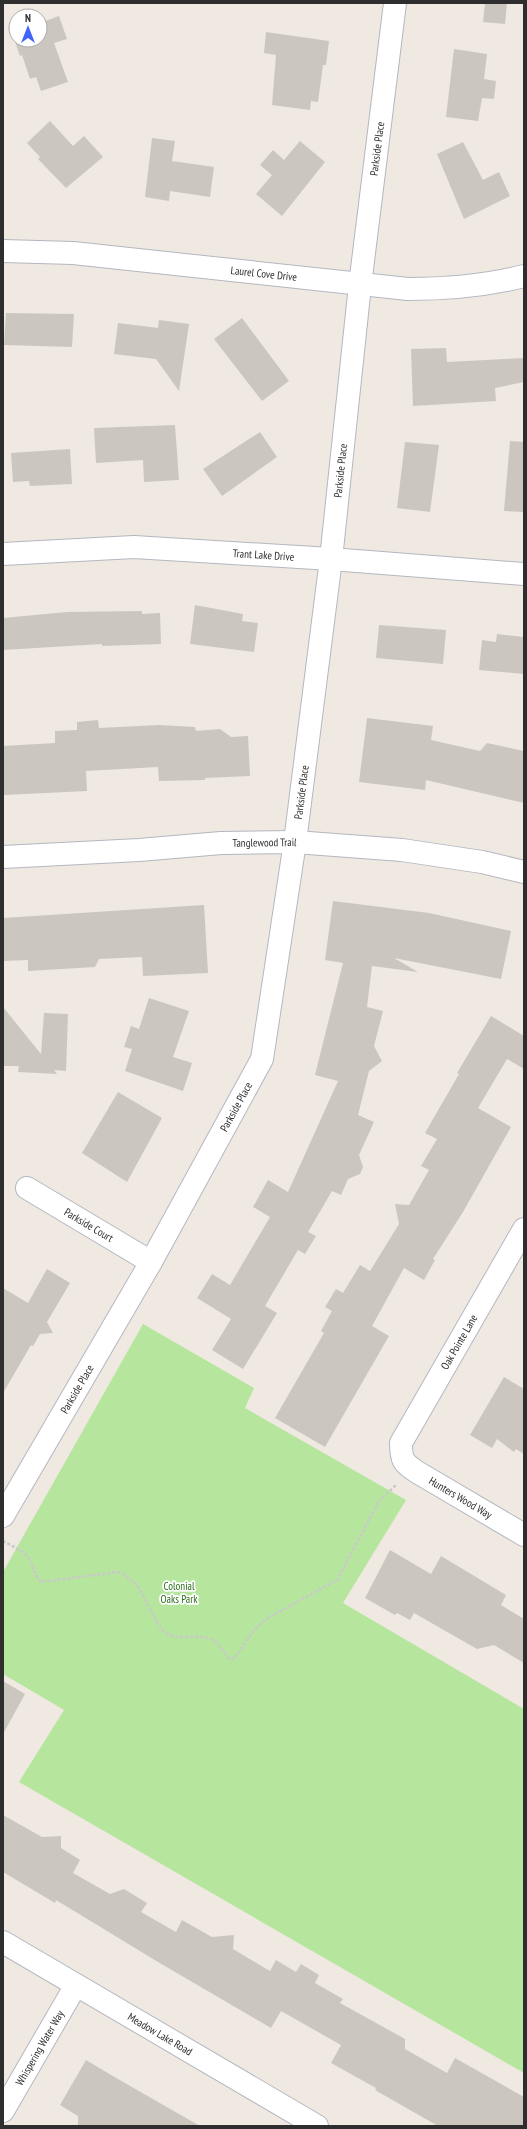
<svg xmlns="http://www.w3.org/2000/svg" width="527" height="2129" font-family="'PT Sans Narrow',sans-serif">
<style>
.park{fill:#b6e59e}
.building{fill:#cbc7bf}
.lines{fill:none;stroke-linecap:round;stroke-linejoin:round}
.minor-casing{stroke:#b4b7c1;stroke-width:24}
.path{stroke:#c9c9c9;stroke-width:2.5;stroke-dasharray:3 2;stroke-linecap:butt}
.minor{stroke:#fff;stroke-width:22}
.labels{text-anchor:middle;stroke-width:3.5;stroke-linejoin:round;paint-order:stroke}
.street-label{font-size:11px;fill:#2e2e2e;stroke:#fff}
.park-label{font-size:11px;fill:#2c6e1b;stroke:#fff}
</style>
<rect width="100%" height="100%" fill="#efe9e1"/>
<path class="park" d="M 143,1324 L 254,1388 L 245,1408 L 406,1500 L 343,1603 L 524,1709 L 524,2073 L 19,1782 L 64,1710 L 3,1674 L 3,1572 Z"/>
<g class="building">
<path d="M 485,3 L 507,3 L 505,24 L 483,22 Z"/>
<path d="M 59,16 L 67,39 L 54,43 L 68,82 L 41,91 L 36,77 L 30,79 L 22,55 L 20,56 L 12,33 L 16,32 L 16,40 L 40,40 L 40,23 Z"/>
<path d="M 266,32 L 329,41 L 326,65 L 323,65 L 318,102 L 311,101 L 310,110 L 272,105 L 276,55 L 264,53 Z"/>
<path d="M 454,49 L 487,54 L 484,79 L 496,81 L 494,99 L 482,98 L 478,121 L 446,117 Z"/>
<path d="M 50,121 L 73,146 L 84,136 L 103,157 L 66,188 L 38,159 L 40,157 L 27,143 Z"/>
<path d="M 152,138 L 175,141 L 172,161 L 214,167 L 210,197 L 170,191 L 169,201 L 145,197 Z"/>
<path d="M 300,141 L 325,162 L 282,216 L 256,194 L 272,175 L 260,165 L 273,150 L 284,160 Z"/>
<path d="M 463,142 L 483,180 L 499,172 L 510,196 L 464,219 L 437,154 Z"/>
<path d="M 6,313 L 74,314 L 72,347 L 4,345 Z"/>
<path d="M 242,318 L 289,381 L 262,401 L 214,339 Z"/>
<path d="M 159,320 L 189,324 L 179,391 L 156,359 L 114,354 L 118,323 L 158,328 Z"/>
<path d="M 446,348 L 447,362 L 524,358 L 524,382 L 495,388 L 496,401 L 413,406 L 411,349 Z"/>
<path d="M 175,425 L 179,480 L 144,482 L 143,460 L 96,463 L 94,428 Z"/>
<path d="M 260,432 L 277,457 L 222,496 L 203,469 Z"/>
<path d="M 510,441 L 524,442 L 524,512 L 504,511 Z"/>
<path d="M 405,442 L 439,445 L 430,512 L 397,508 Z"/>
<path d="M 70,449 L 72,484 L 30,486 L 29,481 L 13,482 L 11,453 Z"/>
<path d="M 195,605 L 243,614 L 242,621 L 258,623 L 254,652 L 190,644 Z"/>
<path d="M 142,611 L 142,614 L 160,613 L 161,644 L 102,646 L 102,644 L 3,650 L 3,618 L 67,612 Z"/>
<path d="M 379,625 L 446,630 L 443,664 L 376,658 Z"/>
<path d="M 497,634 L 524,637 L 524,674 L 479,670 L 482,640 L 496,642 Z"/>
<path d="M 367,718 L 433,726 L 431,740 L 480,751 L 487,743 L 524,751 L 524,803 L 426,780 L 425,790 L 359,782 Z"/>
<path d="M 98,720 L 99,728 L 159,725 L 195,727 L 196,731 L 220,729 L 231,737 L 248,736 L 250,776 L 205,778 L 205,780 L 159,781 L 158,767 L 86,771 L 87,791 L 4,795 L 3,746 L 55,743 L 55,731 L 77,730 L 77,722 Z"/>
<path d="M 333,901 L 429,913 L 511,931 L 501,979 L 394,958 L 418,972 L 372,966 L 367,1007 L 383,1011 L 374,1046 L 382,1061 L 369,1071 L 358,1115 L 374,1122 L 359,1155 L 363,1167 L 360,1174 L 348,1179 L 341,1195 L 332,1191 L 308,1232 L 316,1236 L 305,1254 L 298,1250 L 265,1306 L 277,1313 L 243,1369 L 212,1350 L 231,1319 L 197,1298 L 212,1274 L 230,1285 L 270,1217 L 253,1207 L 268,1180 L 288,1192 L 338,1081 L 315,1075 L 343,963 L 325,960 Z"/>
<path d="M 204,905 L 208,973 L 143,976 L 142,957 L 99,959 L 95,967 L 28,971 L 28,960 L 3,961 L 3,918 Z"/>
<path d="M 149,998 L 189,1011 L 173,1057 L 192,1063 L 183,1091 L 125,1071 L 132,1049 L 124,1047 L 131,1026 L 139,1029 Z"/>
<path d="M 3,1007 L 41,1054 L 44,1013 L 68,1014 L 66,1071 L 54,1070 L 57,1074 L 18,1072 L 19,1066 L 3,1066 Z"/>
<path d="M 491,1016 L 524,1036 L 524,1069 L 507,1059 L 478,1108 L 511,1127 L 463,1212 L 433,1259 L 435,1260 L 424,1280 L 404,1268 L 372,1326 L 389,1336 L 325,1447 L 275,1418 L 324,1333 L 321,1331 L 332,1311 L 325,1307 L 336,1289 L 343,1293 L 360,1265 L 370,1271 L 399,1224 L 395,1204 L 409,1205 L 429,1170 L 421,1166 L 437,1139 L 425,1133 L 459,1074 L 457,1073 Z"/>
<path d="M 118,1092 L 162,1118 L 127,1182 L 82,1153 Z"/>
<path d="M 47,1269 L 70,1283 L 47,1322 L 53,1333 L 40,1334 L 33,1346 L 31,1345 L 3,1393 L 3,1288 L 28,1303 Z"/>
<path d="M 504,1377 L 524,1389 L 524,1454 L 516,1449 L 514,1452 L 497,1439 L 492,1448 L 470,1435 Z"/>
<path d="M 390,1550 L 431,1574 L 441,1556 L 506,1595 L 501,1605 L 524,1619 L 524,1663 L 494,1645 L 477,1649 L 414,1613 L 410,1620 L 397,1613 L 395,1615 L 365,1598 Z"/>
<path d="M 3,1681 L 25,1694 L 3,1734 Z"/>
<path d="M 3,1815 L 42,1837 L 61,1836 L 61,1848 L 80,1860 L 73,1873 L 110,1894 L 124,1889 L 147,1903 L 141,1912 L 176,1932 L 182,1920 L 212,1937 L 234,1935 L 233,1949 L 270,1971 L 276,1960 L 296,1972 L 301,1964 L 319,1975 L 315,1983 L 343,1999 L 340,2003 L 405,2039 L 405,2049 L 447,2073 L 455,2058 L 524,2097 L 524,2126 L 438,2126 L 375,2090 L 376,2088 L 331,2063 L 341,2045 L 281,2011 L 271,2028 L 158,1962 L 56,1900 L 55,1903 L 3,1872 Z"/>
<path d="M 86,2060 L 111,2075 L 200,2126 L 78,2126 L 78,2116 L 60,2105 Z"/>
</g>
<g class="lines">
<defs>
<g id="minor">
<path id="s1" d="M 3,251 L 73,253 L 408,289 C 447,289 485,286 524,276"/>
<path id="s2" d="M 3,554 L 134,547 L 331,559 L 524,574"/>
<path id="s3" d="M 3,857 L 139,850 L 221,843 L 295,842 L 402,850 L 482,862 L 524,872"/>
<path id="s4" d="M 27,1188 L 151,1262"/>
<path id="s5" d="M 524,1229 L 401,1443 C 401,1460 403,1463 417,1472 L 524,1535"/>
<path id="s6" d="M 3,1516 L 151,1262 L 262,1059 L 295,842 L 331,559 L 360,285 L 395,3"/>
<path id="s7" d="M 3,1942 L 317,2126"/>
<path id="s8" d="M 3,2111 L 76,1985"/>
</g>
</defs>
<use href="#minor" class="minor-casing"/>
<path class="path" d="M 3,1541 C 12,1546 27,1552 31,1562 C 34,1570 35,1575 41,1582 L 118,1572 C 146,1582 147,1615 165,1632 C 179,1644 203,1629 218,1644 C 222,1648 225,1654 229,1659 L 234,1659 L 254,1630 L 266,1619 L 337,1580 L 379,1501 L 396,1485"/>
<use href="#minor" class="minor"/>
</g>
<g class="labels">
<g class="street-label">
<text dy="4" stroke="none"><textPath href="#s6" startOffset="1443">Parkside Place</textPath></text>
<text dy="4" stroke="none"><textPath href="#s1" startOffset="262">Laurel Cove Drive</textPath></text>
<text dy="4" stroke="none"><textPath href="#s6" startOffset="1119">Parkside Place</textPath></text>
<text dy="4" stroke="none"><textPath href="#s2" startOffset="261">Trant Lake Drive</textPath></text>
<text dy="4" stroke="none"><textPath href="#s6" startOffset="795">Parkside Place</textPath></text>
<text dy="4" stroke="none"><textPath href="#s3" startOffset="262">Tanglewood Trail</textPath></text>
<text dy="4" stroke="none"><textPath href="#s6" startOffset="471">Parkside Place</textPath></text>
<text dy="4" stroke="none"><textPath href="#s4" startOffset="72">Parkside Court</textPath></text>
<text transform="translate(459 1342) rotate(-60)" y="4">Oak Pointe Lane</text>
<text dy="4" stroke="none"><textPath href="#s6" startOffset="147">Parkside Place</textPath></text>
<text dy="4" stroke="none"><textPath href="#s5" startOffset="333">Hunters Wood Way</textPath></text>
<text dy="4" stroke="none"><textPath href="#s7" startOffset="182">Meadow Lake Road</textPath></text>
<text dy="4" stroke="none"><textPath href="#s8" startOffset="73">Whispering Water Way</textPath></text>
</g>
<g class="park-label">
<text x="179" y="1590">Colonial<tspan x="179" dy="13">Oaks Park</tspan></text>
</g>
</g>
<rect width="527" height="2129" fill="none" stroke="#2e2e2e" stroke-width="8"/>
<g transform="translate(28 28)"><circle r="19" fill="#ffffff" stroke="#ababab"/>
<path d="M0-3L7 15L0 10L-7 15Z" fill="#4264fb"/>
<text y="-6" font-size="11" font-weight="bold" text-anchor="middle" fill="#2e2e2e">N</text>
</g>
</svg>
